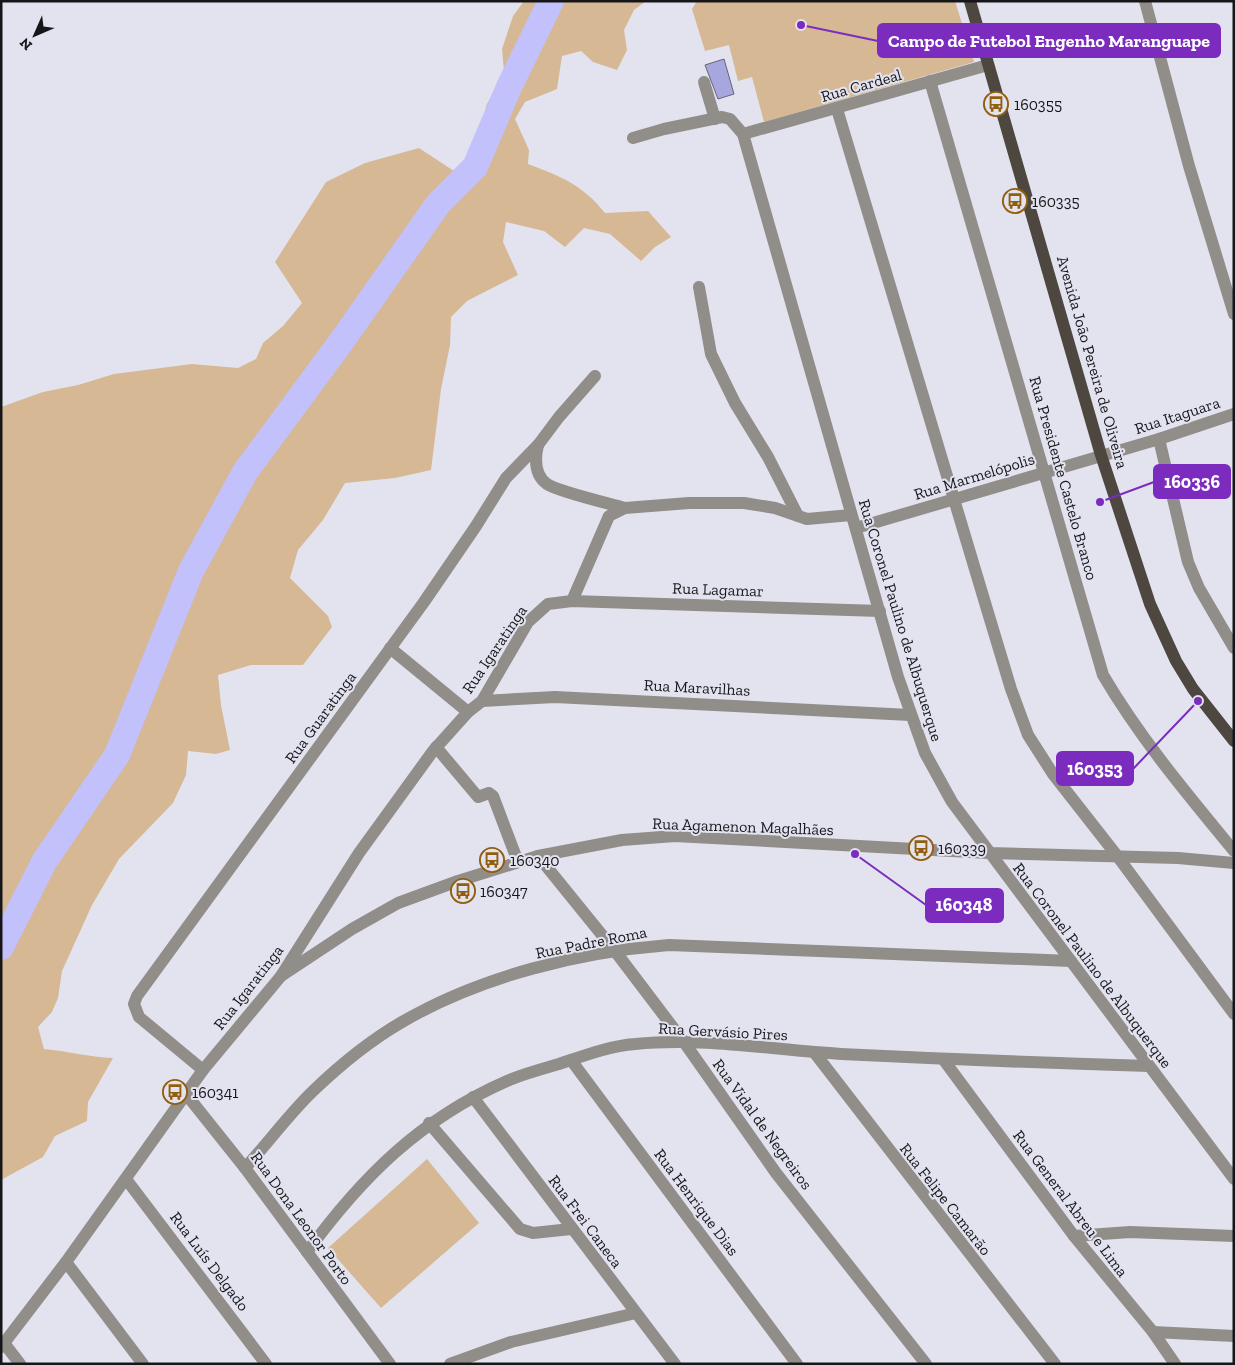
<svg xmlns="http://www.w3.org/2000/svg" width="1235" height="1365" font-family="'Zilla Slab',serif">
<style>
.green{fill:#d6b894}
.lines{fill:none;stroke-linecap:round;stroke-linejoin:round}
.river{stroke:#c2c1fc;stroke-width:26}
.building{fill:#a7a6df;stroke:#656570}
.minor{stroke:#918d89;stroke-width:12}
.tertiary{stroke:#918d89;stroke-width:12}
.primary{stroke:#4d4740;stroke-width:12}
.labels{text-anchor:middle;stroke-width:4;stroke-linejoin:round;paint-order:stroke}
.street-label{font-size:16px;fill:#16161a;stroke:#e3e3f0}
.poi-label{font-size:16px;fill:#16161a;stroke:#e3e3f0;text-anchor:start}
.leader{fill:none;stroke:#7b2cbf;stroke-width:2}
.callout-dot{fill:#7b2cbf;stroke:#e3e3f0;stroke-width:2}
.callout{fill:#7b2cbf;stroke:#7b2cbf;stroke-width:2}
.callout-label{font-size:18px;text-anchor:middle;font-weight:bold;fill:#fff}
</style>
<rect width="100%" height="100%" fill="#e3e3f0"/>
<g class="green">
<path d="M 524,1 L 646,1 L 634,10 L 624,30 L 627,50 L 617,70 L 593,62 L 581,51 L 562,56 L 557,89 L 525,102 L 515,119 L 529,150 L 528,164 C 560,176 583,185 605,213 L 648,211 L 671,237 L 655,247 L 641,261 L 610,234 L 584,228 L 565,247 L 544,231 L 506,222 L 503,242 L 518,275 L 467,301 L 451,317 L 450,345 L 441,389 L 431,470 L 395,478 L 345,483 L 323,520 L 298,550 L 290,578 L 328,616 L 332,627 L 303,665 L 251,665 L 218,675 L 221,705 L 230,750 L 216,754 L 188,751 L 186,775 L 173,803 L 119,859 L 92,905 L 62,971 L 58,998 L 52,1012 L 38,1027 L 44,1049 C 67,1051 89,1057 113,1058 L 88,1102 L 87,1121 L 55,1136 L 43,1157 L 1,1180 L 1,407 L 43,392 L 78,385 L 114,374 L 192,364 L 238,368 L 256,359 L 263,343 L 283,326 L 302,303 L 275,262 L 326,182 L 365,163 L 419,148 L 457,173 L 483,135 L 486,106 L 504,71 L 502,49 L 513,16 Z"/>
<path d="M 697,1 L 955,1 L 974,62 L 764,122 L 752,77 L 738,81 L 729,45 L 705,51 L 692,9 Z"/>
<path d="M 427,1159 L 479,1223 L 381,1308 L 328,1248 Z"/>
</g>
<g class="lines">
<path class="river" d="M 1,947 L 44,862 L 117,755 L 191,571 L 245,472 L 341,342 L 438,204 L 475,167 L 509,87 L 551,1"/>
</g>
<path class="building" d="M 724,59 L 734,94 L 718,99 L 705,65 Z"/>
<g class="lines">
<g class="minor">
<path d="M 1145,1 L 1189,166 L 1234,314"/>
<path d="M 930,81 L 1103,675 C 1140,738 1187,794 1234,851"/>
<path d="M 704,82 L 715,119"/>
<path d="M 837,109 L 986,606 L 1011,689 L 1028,735 L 1053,774 L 1118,857 L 1234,1014"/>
<path d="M 743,134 L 988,65"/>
<path d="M 633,138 L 664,129 L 722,117 L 730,119 L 743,134 L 898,677 L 925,753 L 952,802 L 1234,1179"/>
<path d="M 699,287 L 711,354 L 735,403 L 768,457 L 798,516"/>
<path d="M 1159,439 L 1188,562 L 1199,588 L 1234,648"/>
<path d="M 538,445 C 535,458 534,475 547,484 C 559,492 608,503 625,508"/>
<path d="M 856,528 L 1159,439 L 1234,414"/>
<path d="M 572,601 L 609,516 L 625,508 L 689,503 L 744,503 L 775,508 L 807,519 L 851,515"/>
<path d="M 390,648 L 468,712"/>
<path d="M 482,701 L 555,697 L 910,715"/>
<path d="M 436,747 L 478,797 L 489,793 L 493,796 L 518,862"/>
<path d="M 538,856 L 615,951 L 684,1042 L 776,1173 L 926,1364"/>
<path d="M 281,976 L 359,853 L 433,751 L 468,712 L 482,701 L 528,622 L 548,604 L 572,601 L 880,611"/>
<path d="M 814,1052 L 1055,1364"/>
<path d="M 943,1059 L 1074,1236 L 1153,1332 L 1175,1364"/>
<path d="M 571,1060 L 797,1364"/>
<path d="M 203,1070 L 139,1017 L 134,1004 L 137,996 L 424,602 L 476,526 L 506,478 L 538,445 L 559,417 L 595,376"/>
<path d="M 186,1094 L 245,1168 L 390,1364"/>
<path d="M 473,1097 L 675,1364"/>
<path d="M 429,1123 L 520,1229 L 533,1233 L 571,1229"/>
<path d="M 245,1168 C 268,1143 289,1114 313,1091 C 339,1066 371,1040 402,1022 C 481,976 579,952 669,945 L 1071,961"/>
<path d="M 126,1179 L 266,1364"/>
<path d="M 1074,1236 L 1130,1232 L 1234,1236"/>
<path d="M 307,1252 C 362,1177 420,1119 507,1081 C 523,1074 542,1069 559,1064 C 583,1056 609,1046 635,1044 C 703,1037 773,1050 841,1054 C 944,1059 1046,1063 1149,1066"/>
<path d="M 66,1262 L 143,1364"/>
<path d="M 1153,1332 L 1234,1336"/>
<path d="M 4,1343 L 20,1364"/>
<path d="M 450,1364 L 511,1342 L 636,1313"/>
</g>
<path class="tertiary" d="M 1,1347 L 66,1262 L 203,1070 L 281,976 L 352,929 L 398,903 L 458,881 L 538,856 L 622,840 L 675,836 L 989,853 L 1178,858 L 1234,863"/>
<path class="primary" d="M 970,1 L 1101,455 L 1150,604 L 1176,661 L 1193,689 L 1234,741"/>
</g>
<defs>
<symbol id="bus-ring" viewBox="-11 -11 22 22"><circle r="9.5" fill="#e3e3f0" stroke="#915e0e" stroke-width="1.5"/><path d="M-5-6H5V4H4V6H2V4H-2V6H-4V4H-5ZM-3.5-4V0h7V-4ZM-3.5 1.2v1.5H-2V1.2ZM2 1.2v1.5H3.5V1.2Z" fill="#915e0e"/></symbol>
</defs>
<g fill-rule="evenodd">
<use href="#bus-ring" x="982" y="90" width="28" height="28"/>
<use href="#bus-ring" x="1001" y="187" width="28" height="28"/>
<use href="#bus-ring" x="907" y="834" width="28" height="28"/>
<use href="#bus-ring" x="478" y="846" width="28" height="28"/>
<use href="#bus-ring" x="449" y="877" width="28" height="28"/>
<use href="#bus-ring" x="161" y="1078" width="28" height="28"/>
</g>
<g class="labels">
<g class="street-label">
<text transform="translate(861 85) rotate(-16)" y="6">Rua Cardeal</text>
<text transform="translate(1093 362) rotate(74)" y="6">Avenida João Pereira de Oliveira</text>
<text transform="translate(1177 415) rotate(-18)" y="6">Rua Itaguara</text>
<text transform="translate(974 476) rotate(-17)" y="6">Rua Marmelópolis</text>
<text transform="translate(1064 478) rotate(74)" y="6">Rua Presidente Castelo Branco</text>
<text transform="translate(718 589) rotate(2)" y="6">Rua Lagamar</text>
<text transform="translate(901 620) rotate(73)" y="6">Rua Coronel Paulino de Albuquerque</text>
<text transform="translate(494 649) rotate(-56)" y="6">Rua Igaratinga</text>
<text transform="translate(697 687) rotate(3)" y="6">Rua Maravilhas</text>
<text transform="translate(320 717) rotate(-54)" y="6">Rua Guaratinga</text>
<text transform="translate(743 826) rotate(2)" y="6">Rua Agamenon Magalhães</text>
<text transform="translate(591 942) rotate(-11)" y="6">Rua Padre Roma</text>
<text transform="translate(1093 965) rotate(53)" y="6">Rua Coronel Paulino de Albuquerque</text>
<text transform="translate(248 987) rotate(-52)" y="6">Rua Igaratinga</text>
<text transform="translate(723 1031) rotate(3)" y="6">Rua Gervásio Pires</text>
<text transform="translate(763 1124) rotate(54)" y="6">Rua Vidal de Negreiros</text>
<text transform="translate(946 1199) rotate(52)" y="6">Rua Felipe Camarão</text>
<text transform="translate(697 1202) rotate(53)" y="6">Rua Henrique Dias</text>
<text transform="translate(1071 1203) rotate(53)" y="6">Rua General Abreu e Lima</text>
<text transform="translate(302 1218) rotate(54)" y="6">Rua Dona Leonor Porto</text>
<text transform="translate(586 1221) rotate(53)" y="6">Rua Frei Caneca</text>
<text transform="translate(210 1261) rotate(53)" y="6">Rua Luís Delgado</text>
</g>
<g class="poi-label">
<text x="1014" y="110">160355</text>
<text x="1032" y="207">160335</text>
<text x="938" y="854">160339</text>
<text x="510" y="866">160340</text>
<text x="480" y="897">160347</text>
<text x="192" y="1098">160341</text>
</g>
</g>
<path class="leader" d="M801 25L878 41M1100 502L1154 482M1198 701L1133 769M855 854L926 905"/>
<g class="callout-dot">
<circle cx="801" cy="25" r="5"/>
<circle cx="1100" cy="502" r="5"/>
<circle cx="1198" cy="701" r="5"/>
<circle cx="855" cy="854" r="5"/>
</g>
<g class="callout">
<rect x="878" y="24" width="342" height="33" rx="5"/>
<rect x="1154" y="465" width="76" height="33" rx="5"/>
<rect x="1057" y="752" width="76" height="33" rx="5"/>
<rect x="926" y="889" width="77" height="33" rx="5"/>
</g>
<g class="callout-label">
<text x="1049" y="47">Campo de Futebol Engenho Maranguape</text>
<text x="1192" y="488">160336</text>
<text x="1095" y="775">160353</text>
<text x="964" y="911">160348</text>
</g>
<rect width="1235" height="1365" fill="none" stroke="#16161a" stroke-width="5"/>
<g transform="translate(35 35) rotate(225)" stroke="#e3e3f0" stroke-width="4" paint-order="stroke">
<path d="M0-4L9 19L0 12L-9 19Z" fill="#16161a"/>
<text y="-8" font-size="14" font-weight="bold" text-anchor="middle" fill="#16161a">N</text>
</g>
</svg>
